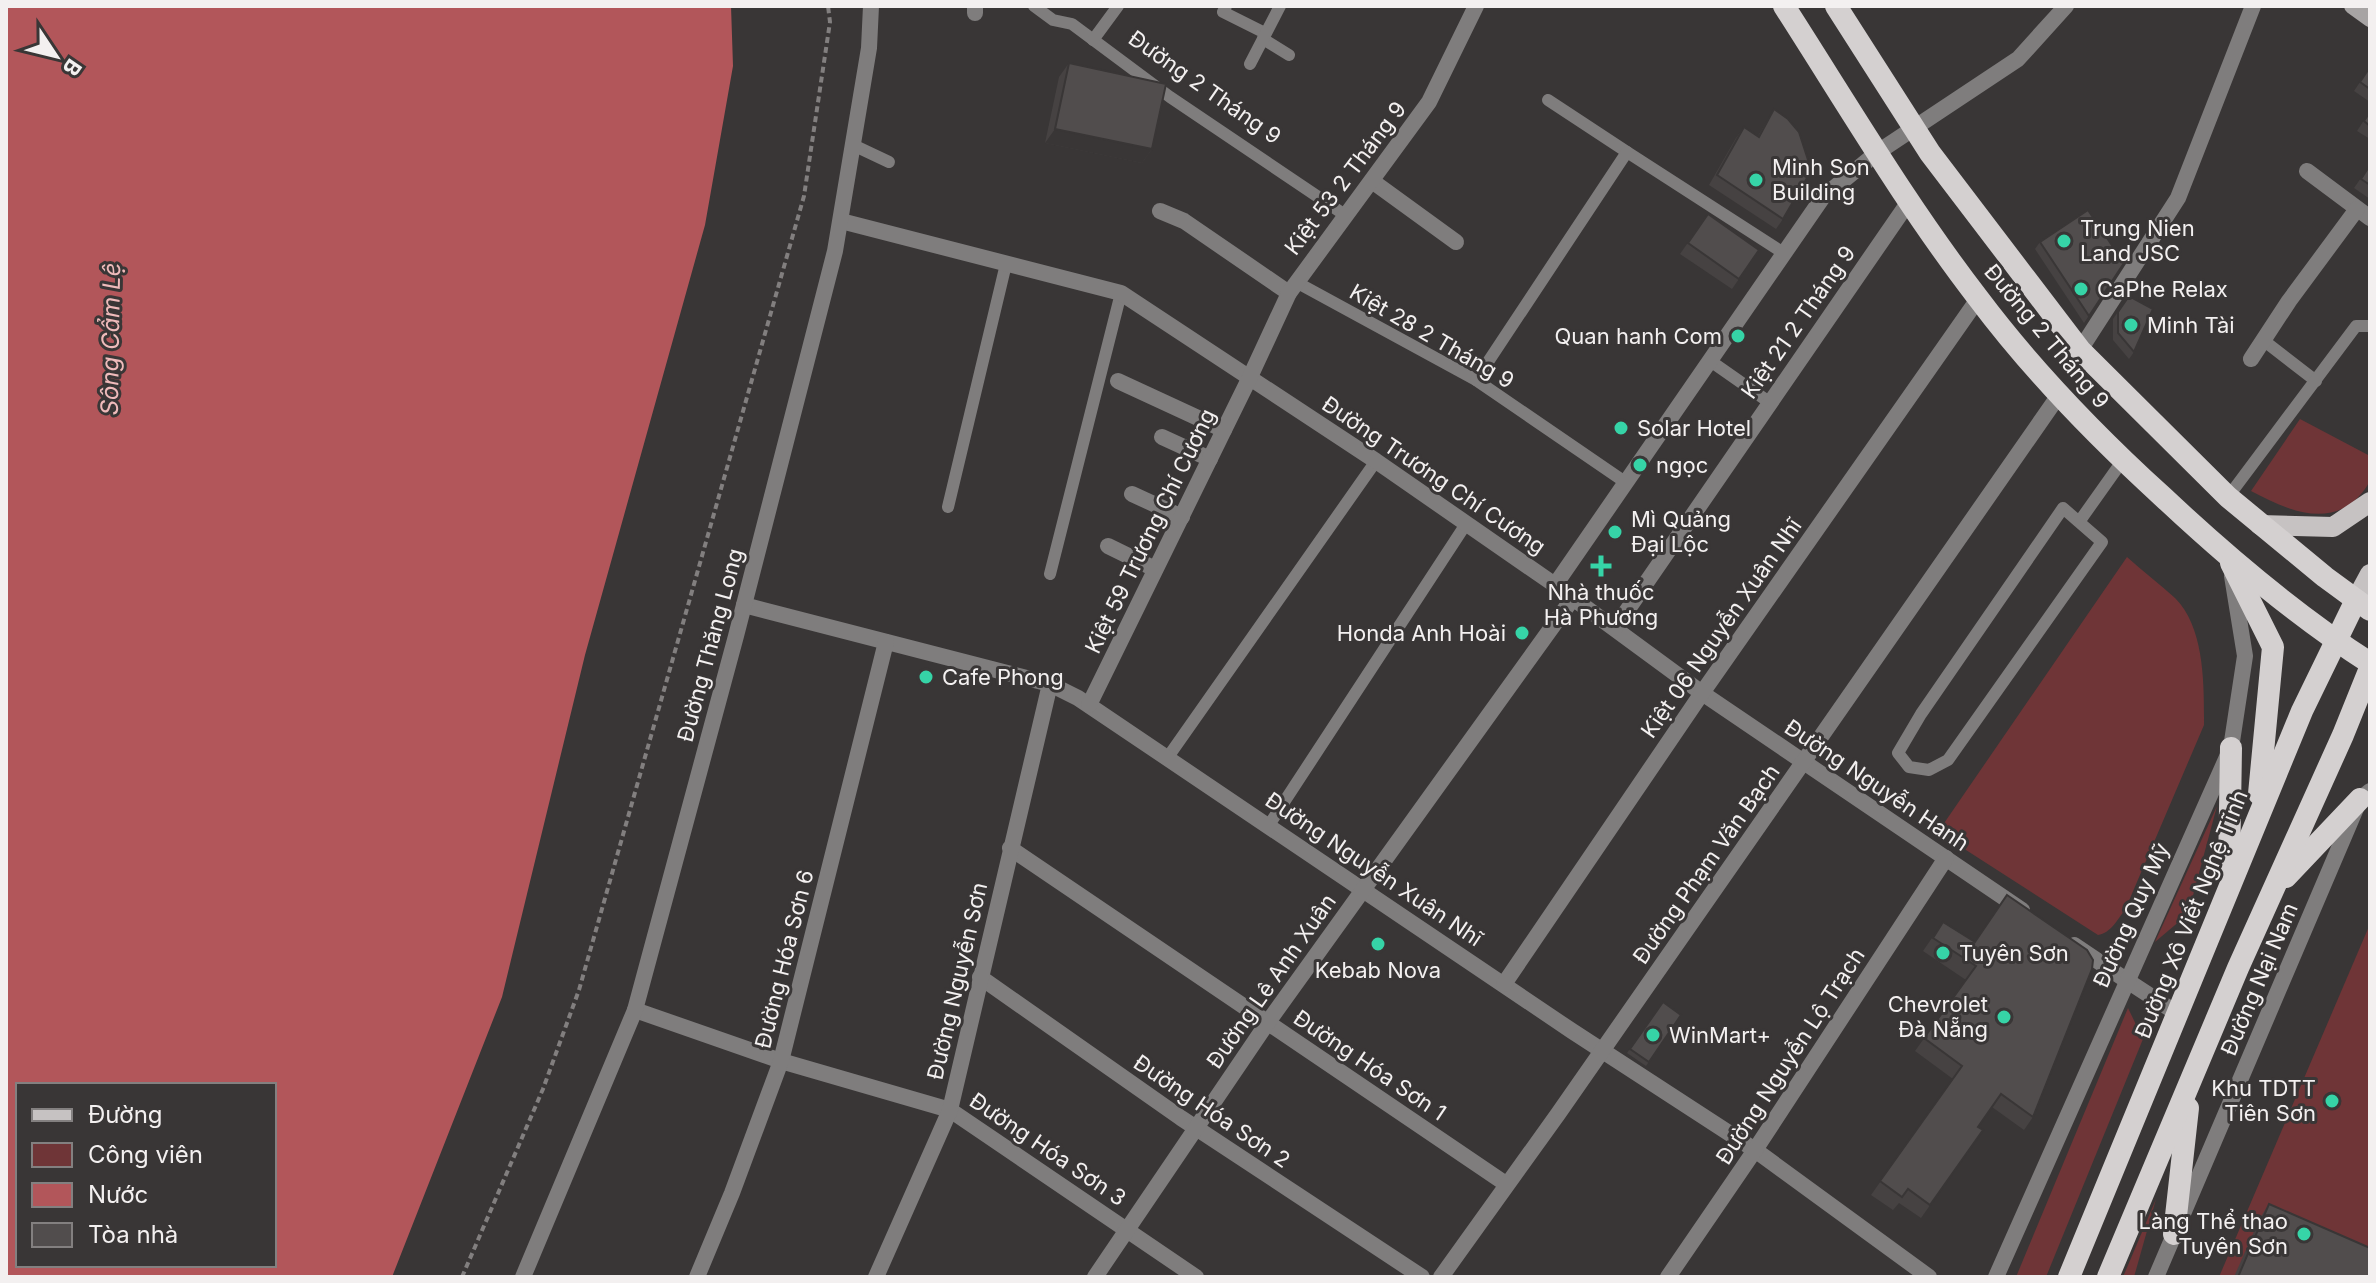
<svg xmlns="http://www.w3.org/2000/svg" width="2376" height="1283" font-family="Inter,sans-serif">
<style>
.green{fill:#6f3537}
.water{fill:#b2565a;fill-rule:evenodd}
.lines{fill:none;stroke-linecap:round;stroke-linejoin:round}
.path{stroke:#827f7f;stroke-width:4;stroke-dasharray:6 4;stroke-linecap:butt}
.service{stroke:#7f7d7d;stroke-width:12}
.minor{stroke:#7f7d7d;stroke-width:16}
.tertiary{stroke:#7f7d7d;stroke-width:16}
.secondary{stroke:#a7a4a4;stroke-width:16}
.primary{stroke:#c6c2c2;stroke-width:20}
.trunk{stroke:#d4d0d0;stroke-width:22}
.wall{fill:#464242}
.shaded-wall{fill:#393636}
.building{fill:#514d4d;stroke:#393636;stroke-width:2}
.poi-dot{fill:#36d4a7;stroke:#393636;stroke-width:3}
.labels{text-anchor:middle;stroke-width:6;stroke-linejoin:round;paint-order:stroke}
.street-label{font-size:22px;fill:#f3f0f0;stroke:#393636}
.poi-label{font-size:22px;fill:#f3f0f0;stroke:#393636;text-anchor:start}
.water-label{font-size:24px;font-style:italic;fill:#efbbbb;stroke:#393636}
</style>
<rect width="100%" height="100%" fill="#393636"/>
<g class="green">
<path d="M 2300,419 L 2370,456 C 2370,464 2372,475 2369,482 C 2366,489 2359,497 2353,502 C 2321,527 2282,507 2251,491 Z"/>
<path d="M 2127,557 C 2142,571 2160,584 2175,598 C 2205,628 2204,685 2204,725 L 2125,910 C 2117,920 2111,933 2098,935 L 1938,832 Z"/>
<path d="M 2217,806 L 2188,914 L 2155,942 Z"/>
<path d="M 2370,924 L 2370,1277 L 2219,1277 Z"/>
<path d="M 2128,1008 L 2143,1039 L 2046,1277 L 2016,1277 Z"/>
<path d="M 2156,1199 L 2134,1277 L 2123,1277 Z"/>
</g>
<path class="water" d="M 6,6 L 731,6 L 733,66 L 705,225 L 585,655 L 502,997 L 392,1277 L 6,1277 ZM 18,1085 L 274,1085 L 274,1265 L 18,1265 Z"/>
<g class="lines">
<path class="path" d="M 462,1277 L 543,1089 L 579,990 L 804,196 L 830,22 L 828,6"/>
<g class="service">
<path d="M 1034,6 L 1053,20 L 1072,24 L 1170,97 L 1345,215"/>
<path d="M 1226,6 L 1223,12 L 1265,33"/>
<path d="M 1263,39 L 1289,55"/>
<path d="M 1093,40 L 1118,6"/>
<path d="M 1250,64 L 1280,6"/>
<path d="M 1548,100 L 1627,152"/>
<path d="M 853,145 L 889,162"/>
<path d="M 1296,282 L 1476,380 L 1625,482"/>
<path d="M 2263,340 L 2316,381"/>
<path d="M 1709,360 L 1769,402"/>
<path d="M 1476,380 L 1627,152 L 1782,252"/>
<path d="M 2228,497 L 2356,326 L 2370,326"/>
<path d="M 948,507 L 1006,264"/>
<path d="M 2079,522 L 2063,508 L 1921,714 L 1898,753 L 1909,767 L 1929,770 L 1948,760 L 2102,542 L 2079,522 L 2123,460"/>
<path d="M 1050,574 L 1121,293"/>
<path d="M 1168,757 L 1376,461"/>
<path d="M 1269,825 L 1466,524"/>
</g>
<g class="minor">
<path d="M 975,6 L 975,13"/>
<path d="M 2307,171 L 2370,218"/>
<path d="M 1372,181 L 1456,242"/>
<path d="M 1160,211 L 1184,221 L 1289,293"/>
<path d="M 841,221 L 1121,293 L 1376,461 L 1555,585 L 1702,693 L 2022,910"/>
<path d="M 2080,350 L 2178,198 L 2253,6"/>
<path d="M 2251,359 L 2289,301 L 2357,209"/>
<path d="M 1118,381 L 1224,430"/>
<path d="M 1162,437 L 1210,459"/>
<path d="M 1132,494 L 1182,517"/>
<path d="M 1108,546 L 1155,569"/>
<path d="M 1555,585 L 1823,197 L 1878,152 L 2018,59 L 2066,6"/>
<path d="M 744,605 L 1050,684 L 1078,698 L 1572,1031 L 1755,1150 L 1929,1277"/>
<path d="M 1615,628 L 1910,200"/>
<path d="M 1089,705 L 1250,377 L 1289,293 L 1429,102 L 1476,6"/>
<path d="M 1010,848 L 1506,1184"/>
<path d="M 2074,945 L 2126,980"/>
<path d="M 980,977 L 1181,1118 L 1422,1277"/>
<path d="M 1504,984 L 1702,693 L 1978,299"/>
<path d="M 635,1010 L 781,1061 L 950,1110 L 1196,1277"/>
<path d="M 697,1277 L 732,1193 L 781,1061 L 886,642"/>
<path d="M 876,1277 L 950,1110 L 1050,684"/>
<path d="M 1095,1277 L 1268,1022 L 1573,598"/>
<path d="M 1441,1277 L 1558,1114 L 2059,395"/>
<path d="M 1668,1277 L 1755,1150 L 1946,858"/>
</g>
<g class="tertiary">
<path d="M 2126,980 L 2178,1014"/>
<path d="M 523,1277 L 635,1010 L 736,636 L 835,251 L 869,48 L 871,6"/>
<path d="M 1996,1277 L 2231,748 L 2245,656 L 2232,576"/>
<path d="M 2156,1277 L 2360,799 L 2370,791"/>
</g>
<path class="secondary" d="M 2352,6 L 2370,19"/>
<g class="primary">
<path d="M 2260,525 L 2333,527 L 2370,502"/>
<path d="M 2356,600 L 2370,574"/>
</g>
<g class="trunk">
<path d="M 1784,6 C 1847,104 1907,206 1978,298 C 2032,370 2096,436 2163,497 C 2227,557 2295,615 2370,663"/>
<path d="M 1836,6 L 1930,153 L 2080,350 L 2228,497 L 2325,577 L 2370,610"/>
<path d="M 2231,563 L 2273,647 L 2259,794"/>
<path d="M 2229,871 L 2231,748"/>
<path d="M 2286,877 L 2360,799"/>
<path d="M 2174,1234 L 2188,1108"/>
<path d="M 2069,1277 L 2302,711 L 2356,600"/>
<path d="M 2108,1277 L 2238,968 L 2343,735 L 2370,668"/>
</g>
</g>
<g class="wall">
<path d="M 1069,63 L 1152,149 L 1142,163 L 1045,143 L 1059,77 Z"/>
<path d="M 2370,67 L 2370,102 L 2354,91 Z"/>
<path d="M 1774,109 L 1783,219 L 1776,229 L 1709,185 L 1736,138 L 1744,127 L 1758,136 Z"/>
<path d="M 2370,111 L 2370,139 L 2357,131 Z"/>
<path d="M 2370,165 L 2370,199 L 2354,188 Z"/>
<path d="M 1708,214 L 1759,250 L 1732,289 L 1680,254 Z"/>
<path d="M 2040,242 L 2124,263 L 2084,323 L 2035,249 Z"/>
<path d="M 2129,296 L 2134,352 L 2129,359 L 2113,340 L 2113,319 Z"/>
<path d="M 1943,922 L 1975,942 L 2033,1117 L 2024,1130 L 1992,1107 L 1978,1127 L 1983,1130 L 1921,1218 L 1899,1203 L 1893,1210 L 1871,1195 L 1953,1079 L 1915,1051 L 1966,980 L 1923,951 Z"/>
<path d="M 1663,1002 L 1681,1015 L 1646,1066 L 1627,1053 Z"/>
<path d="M 2269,1204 L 2370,1277 L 2234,1277 L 2260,1218 Z"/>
</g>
<path class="shaded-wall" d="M 1055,129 L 1152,149 L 1142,163 L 1045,143 Z"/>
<g class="building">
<path d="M 1069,63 L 1166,84 L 1152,149 L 1055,129 Z"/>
<path d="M 2370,67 L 2370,89 L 2360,82 Z"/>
<path d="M 1774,109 L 1788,119 L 1799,132 L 1809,163 L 1807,178 L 1783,219 L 1717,175 L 1744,127 L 1759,137 Z"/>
<path d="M 2370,112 L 2370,126 L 2364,121 Z"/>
<path d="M 2370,165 L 2370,185 L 2361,179 Z"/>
<path d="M 2088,210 L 2124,263 L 2089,316 L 2040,242 Z"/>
<path d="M 1708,214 L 1759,250 L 1739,279 L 1688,243 Z"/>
<path d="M 2129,296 L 2153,309 L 2134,352 L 2118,333 L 2118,312 Z"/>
<path d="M 2007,895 L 2087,950 L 2093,960 L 2092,969 L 2033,1117 L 2001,1094 L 1978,1127 L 1983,1130 L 1930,1205 L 1908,1189 L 1902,1197 L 1880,1181 L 1962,1066 L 1924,1038 L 1976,966 L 1933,938 L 1943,922 L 1975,942 Z"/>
<path d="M 1663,1002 L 1681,1015 L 1649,1062 L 1630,1049 Z"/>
<path d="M 2269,1204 L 2370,1248 L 2370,1277 L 2238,1277 Z"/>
</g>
<g class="poi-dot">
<circle cx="1756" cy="180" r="8"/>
<circle cx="2064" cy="241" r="8"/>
<circle cx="2081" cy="289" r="8"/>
<circle cx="2131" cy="325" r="8"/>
<circle cx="1738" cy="336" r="8"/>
<circle cx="1621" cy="428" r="8"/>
<circle cx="1640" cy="465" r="8"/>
<circle cx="1615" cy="532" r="8"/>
<path d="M1597 554h8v8h8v8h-8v8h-8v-8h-8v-8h8z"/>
<circle cx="1522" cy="633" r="8"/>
<circle cx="926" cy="677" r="8"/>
<circle cx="1378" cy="944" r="8"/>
<circle cx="1943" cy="953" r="8"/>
<circle cx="2004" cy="1017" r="8"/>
<circle cx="1653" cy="1035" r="8"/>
<circle cx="2332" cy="1101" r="8"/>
<circle cx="2304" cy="1234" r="8"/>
</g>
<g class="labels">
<g class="street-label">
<text transform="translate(1205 87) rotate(35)" y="8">Đường 2 Tháng 9</text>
<text transform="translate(1345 178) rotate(-53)" y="8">Kiệt 53 2 Tháng 9</text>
<text transform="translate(1798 322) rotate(-55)" y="8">Kiệt 21 2 Tháng 9</text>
<text transform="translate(1432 336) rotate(30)" y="8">Kiệt 28 2 Tháng 9</text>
<text transform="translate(2047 336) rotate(50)" y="8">Đường 2 Tháng 9</text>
<text transform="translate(1434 475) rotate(34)" y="8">Đường Trương Chí Cương</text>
<text transform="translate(1150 531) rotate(-64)" y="8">Kiệt 59 Trương Chí Cương</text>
<text transform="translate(1721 628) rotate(-55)" y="8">Kiệt 06 Nguyễn Xuân Nhĩ</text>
<text transform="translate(710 645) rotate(-75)" y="8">Đường Thăng Long</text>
<text transform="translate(1877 785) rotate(34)" y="8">Đường Nguyễn Hanh</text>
<text transform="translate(1706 864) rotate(-55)" y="8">Đường Phạm Văn Bạch</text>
<text transform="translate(1374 869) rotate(34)" y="8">Đường Nguyễn Xuân Nhĩ</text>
<text transform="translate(2191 914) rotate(-68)" y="8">Đường Xô Viết Nghệ Tĩnh</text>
<text transform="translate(2131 915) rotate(-66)" y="8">Đường Quy Mỹ</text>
<text transform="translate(784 959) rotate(-76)" y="8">Đường Hóa Sơn 6</text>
<text transform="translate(2259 979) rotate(-67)" y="8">Đường Nại Nam</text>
<text transform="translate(957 981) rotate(-77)" y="8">Đường Nguyễn Sơn</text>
<text transform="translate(1271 981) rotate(-55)" y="8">Đường Lê Anh Xuân</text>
<text transform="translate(1790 1056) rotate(-57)" y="8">Đường Nguyễn Lộ Trạch</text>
<text transform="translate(1370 1065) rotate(34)" y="8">Đường Hóa Sơn 1</text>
<text transform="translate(1212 1111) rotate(34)" y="8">Đường Hóa Sơn 2</text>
<text transform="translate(1048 1149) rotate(34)" y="8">Đường Hóa Sơn 3</text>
</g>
<g class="poi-label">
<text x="1772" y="175">Minh Son<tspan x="1772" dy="25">Building</tspan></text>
<text x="2080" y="236">Trung Nien<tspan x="2080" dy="25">Land JSC</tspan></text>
<text x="2097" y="297">CaPhe Relax</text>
<text x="2147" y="333">Minh Tài</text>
<text x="1722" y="344" text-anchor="end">Quan hanh Com</text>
<text x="1637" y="436">Solar Hotel</text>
<text x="1656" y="473">ngọc</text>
<text x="1631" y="527">Mì Quảng<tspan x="1631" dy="25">Đại Lộc</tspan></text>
<text x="1601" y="600" text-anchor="middle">Nhà thuốc<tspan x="1601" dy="25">Hà Phương</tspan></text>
<text x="1506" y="641" text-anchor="end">Honda Anh Hoài</text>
<text x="942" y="685">Cafe Phong</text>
<text x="1959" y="961">Tuyên Sơn</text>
<text x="1378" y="978" text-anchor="middle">Kebab Nova</text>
<text x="1988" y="1012" text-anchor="end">Chevrolet<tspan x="1988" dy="25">Đà Nẵng</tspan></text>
<text x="1669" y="1043">WinMart+</text>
<text x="2316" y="1096" text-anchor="end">Khu TDTT<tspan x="2316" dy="25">Tiên Sơn</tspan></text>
<text x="2288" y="1229" text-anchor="end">Làng Thể thao<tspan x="2288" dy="25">Tuyên Sơn</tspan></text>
</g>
<g class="water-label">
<text transform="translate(111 339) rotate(-89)" y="8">Sông Cẩm Lệ</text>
</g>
</g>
<rect width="2376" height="1283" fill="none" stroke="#f3f0f0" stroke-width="16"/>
<rect x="16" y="1083" width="260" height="184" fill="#393636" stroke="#838080" stroke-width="2"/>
<rect x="32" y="1109" width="40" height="12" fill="#c6c2c2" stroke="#838080" stroke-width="2"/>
<text x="88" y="1123" font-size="24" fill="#f3f0f0">Đường</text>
<rect x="32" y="1143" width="40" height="24" fill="#6f3537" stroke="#838080" stroke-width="2"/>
<text x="88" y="1163" font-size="24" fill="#f3f0f0">Công viên</text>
<rect x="32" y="1183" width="40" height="24" fill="#b2565a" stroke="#838080" stroke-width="2"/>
<text x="88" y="1203" font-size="24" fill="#f3f0f0">Nước</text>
<rect x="32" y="1223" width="40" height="24" fill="#514d4d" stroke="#838080" stroke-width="2"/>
<text x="88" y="1243" font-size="24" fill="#f3f0f0">Tòa nhà</text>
<g transform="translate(56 56) rotate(125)" stroke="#393636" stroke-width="6" paint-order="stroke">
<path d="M0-6L14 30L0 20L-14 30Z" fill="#f3f0f0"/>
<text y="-12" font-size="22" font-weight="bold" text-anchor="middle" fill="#f3f0f0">B</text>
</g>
</svg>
